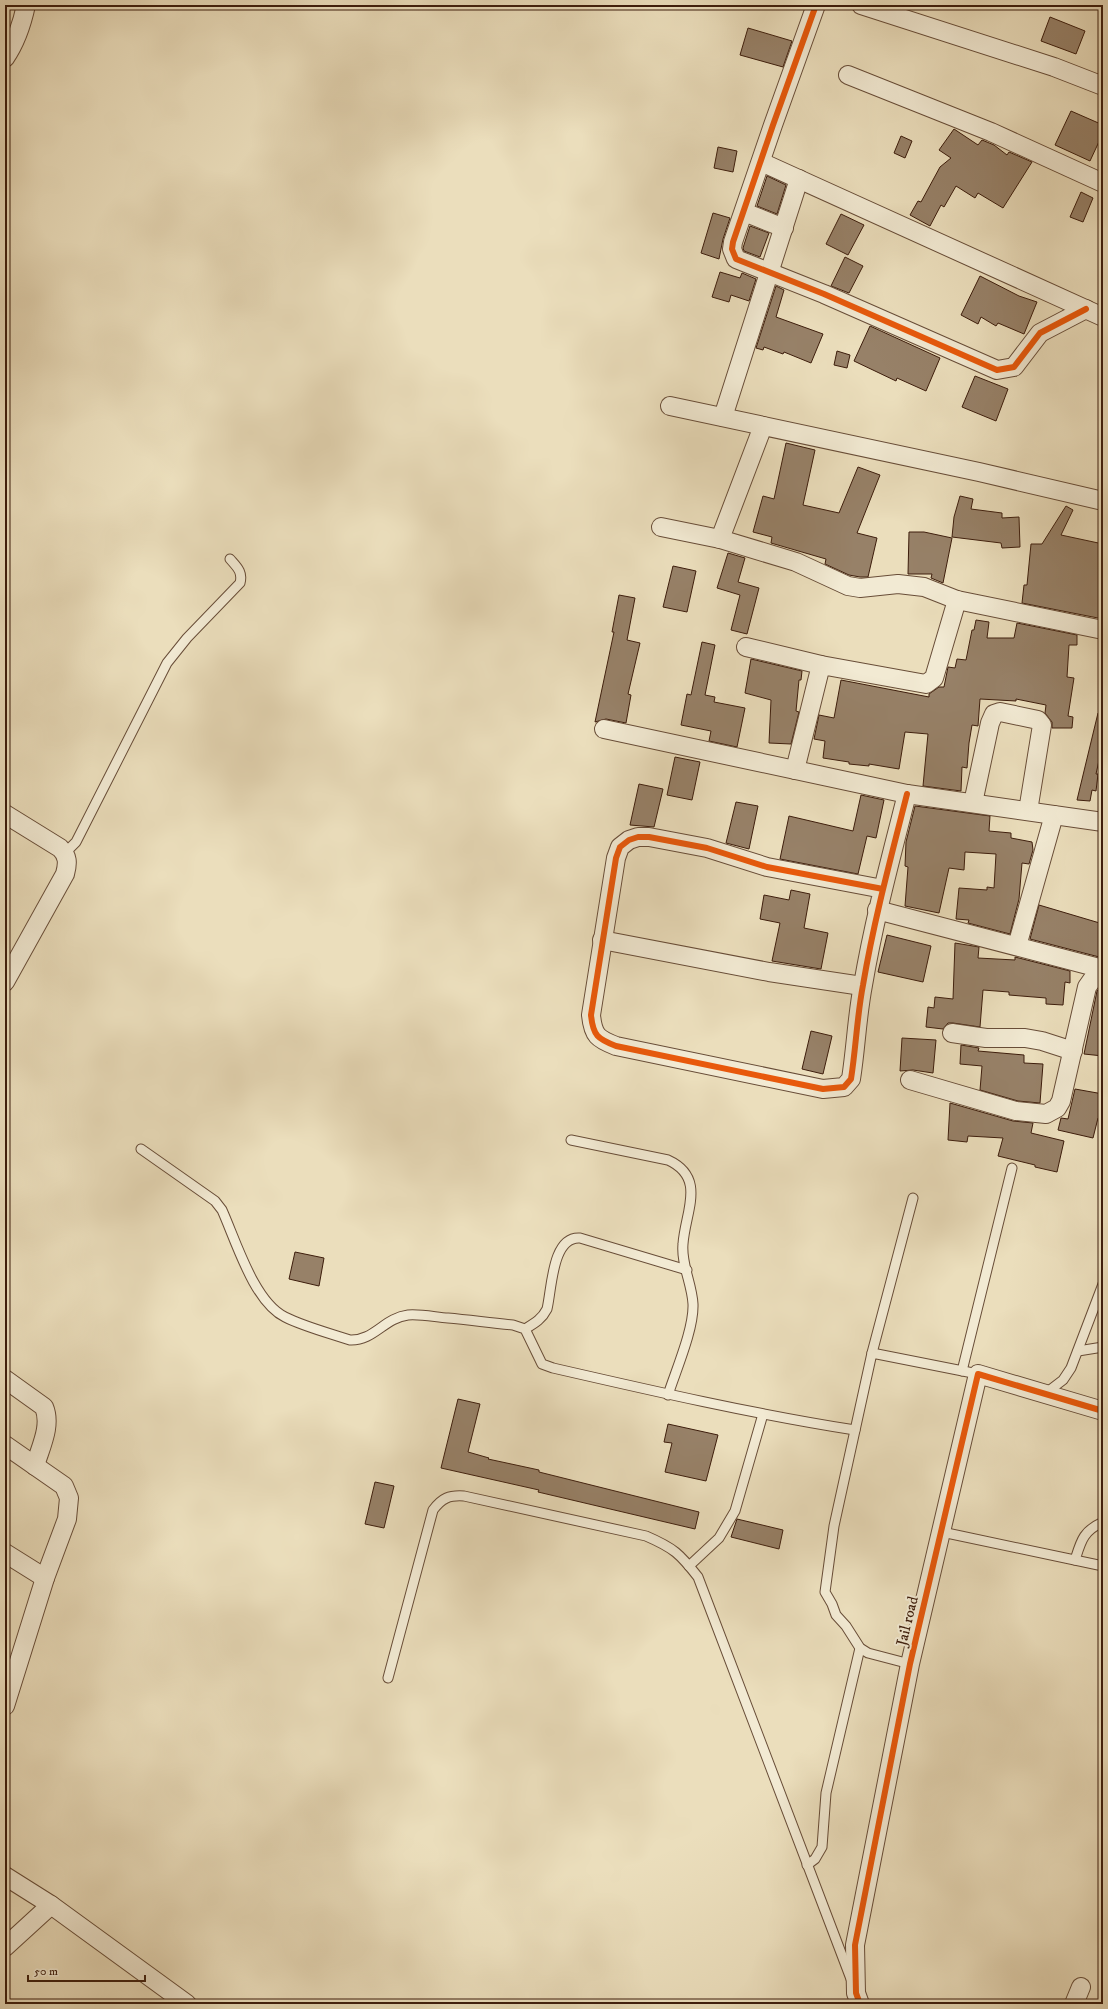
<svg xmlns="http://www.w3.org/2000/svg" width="1108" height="2009" font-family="'IM FELL DW Pica',serif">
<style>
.building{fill:#978168;stroke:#3d1d0c}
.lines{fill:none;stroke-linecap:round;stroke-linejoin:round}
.service-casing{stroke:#684d38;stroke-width:11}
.minor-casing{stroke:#684d38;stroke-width:20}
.service{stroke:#f2ead3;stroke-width:9}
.minor{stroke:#f2ead3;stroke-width:18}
.cycleway-casing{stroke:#f2ead3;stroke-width:8}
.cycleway{stroke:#e8590c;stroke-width:6}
.labels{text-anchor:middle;stroke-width:4;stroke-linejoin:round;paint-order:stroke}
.street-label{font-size:15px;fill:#3d1d0c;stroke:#f2ead3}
</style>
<rect width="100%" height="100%" fill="#ebdebc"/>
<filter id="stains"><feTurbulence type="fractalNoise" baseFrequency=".005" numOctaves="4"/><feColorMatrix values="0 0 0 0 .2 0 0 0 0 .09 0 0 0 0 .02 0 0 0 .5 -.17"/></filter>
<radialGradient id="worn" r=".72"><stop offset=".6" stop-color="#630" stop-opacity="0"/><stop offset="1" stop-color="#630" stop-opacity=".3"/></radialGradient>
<g class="building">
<path d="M 1050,17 L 1085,31 L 1076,54 L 1041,41 Z"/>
<path d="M 748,28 L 792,41 L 783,67 L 740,55 Z"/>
<path d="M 1071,111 L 1103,125 L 1103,133 L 1090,161 L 1055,145 Z"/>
<path d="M 954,129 L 978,145 L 982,140 L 994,145 L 1007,155 L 1009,152 L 1032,162 L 1003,208 L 978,193 L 975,198 L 956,186 L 944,207 L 941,205 L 930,226 L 910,215 L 918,201 L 921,202 L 940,167 L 951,158 L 939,150 Z"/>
<path d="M 901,136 L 912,141 L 905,158 L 894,153 Z"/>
<path d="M 718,147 L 737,151 L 733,172 L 714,168 Z"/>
<path d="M 767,176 L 786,185 L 777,214 L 757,206 Z"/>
<path d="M 1081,192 L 1093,198 L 1083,222 L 1070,217 Z"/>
<path d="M 713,213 L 730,218 L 723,239 L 719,259 L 701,253 Z"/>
<path d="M 841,214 L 864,225 L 848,255 L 826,244 Z"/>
<path d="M 750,226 L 769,233 L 760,257 L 744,251 L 743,248 Z"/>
<path d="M 845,257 L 863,266 L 849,293 L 831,286 Z"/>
<path d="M 720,272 L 740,278 L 742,273 L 756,279 L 749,301 L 731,295 L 729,302 L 712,297 Z"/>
<path d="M 980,276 L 1019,296 L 1037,302 L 1024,334 L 998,323 L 996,326 L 981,317 L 978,324 L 961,315 Z"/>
<path d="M 776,286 L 784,290 L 776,317 L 823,334 L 811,363 L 784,352 L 783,354 L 764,347 L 763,350 L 756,348 Z"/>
<path d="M 870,326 L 940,358 L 926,391 L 897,378 L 896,381 L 854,361 Z"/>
<path d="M 837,351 L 850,355 L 847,368 L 834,365 Z"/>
<path d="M 975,376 L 1008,389 L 996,421 L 962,407 Z"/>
<path d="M 786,443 L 815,450 L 803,505 L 839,513 L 858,467 L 880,475 L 857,533 L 877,538 L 868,577 L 860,577 L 849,575 L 825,564 L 826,559 L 771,543 L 772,537 L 753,532 L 763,496 L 774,499 Z"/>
<path d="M 960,496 L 973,499 L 971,509 L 1002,513 L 1002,518 L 1019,517 L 1020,547 L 1002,548 L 1001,543 L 952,537 L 954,517 Z"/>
<path d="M 1066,506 L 1073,510 L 1061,535 L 1103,544 L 1103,619 L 1022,603 L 1024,585 L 1027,585 L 1031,544 L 1042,544 Z"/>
<path d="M 909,532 L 924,532 L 952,538 L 943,583 L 931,578 L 932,574 L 908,574 Z"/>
<path d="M 728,553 L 745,558 L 738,582 L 759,588 L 747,634 L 731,630 L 740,595 L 717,588 Z"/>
<path d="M 673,566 L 696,571 L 687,612 L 663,607 Z"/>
<path d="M 619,595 L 635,598 L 627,640 L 640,643 L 628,694 L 631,695 L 626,723 L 606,719 L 595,722 L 614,632 L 612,632 Z"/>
<path d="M 976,620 L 989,622 L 987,638 L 1014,638 L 1017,623 L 1077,635 L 1077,645 L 1069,645 L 1067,677 L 1074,678 L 1068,716 L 1073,717 L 1072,728 L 1052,728 L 1052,722 L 1045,713 L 1046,705 L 1016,699 L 1016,701 L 980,699 L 978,726 L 972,725 L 969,743 L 967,768 L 962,767 L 961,791 L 923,786 L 928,734 L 905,732 L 899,769 L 869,764 L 869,766 L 849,764 L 849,762 L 823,758 L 825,741 L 814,739 L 819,715 L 834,718 L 841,680 L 929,697 L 929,694 L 939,687 L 944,687 L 948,667 L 955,668 L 957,659 L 966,660 L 972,630 L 974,630 Z"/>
<path d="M 702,642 L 715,645 L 705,695 L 715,697 L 714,702 L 745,708 L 737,747 L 709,741 L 711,731 L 681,725 L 687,694 L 691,695 Z"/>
<path d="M 751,659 L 802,671 L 801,680 L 799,680 L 796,711 L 799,712 L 791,744 L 769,743 L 771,700 L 745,693 Z"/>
<path d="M 1098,713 L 1103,714 L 1103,735 L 1102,747 L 1096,774 L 1098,774 L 1096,791 L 1092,790 L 1090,801 L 1077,800 Z"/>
<path d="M 675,757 L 700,762 L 692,800 L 667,795 Z"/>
<path d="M 639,784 L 663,789 L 654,827 L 630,825 Z"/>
<path d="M 861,795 L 884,800 L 876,838 L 867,836 L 858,874 L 780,859 L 789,816 L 853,831 Z"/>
<path d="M 736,802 L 758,806 L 749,849 L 726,843 Z"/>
<path d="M 915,806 L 990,816 L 989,831 L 1011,833 L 1011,838 L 1032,842 L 1033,850 L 1029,864 L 1022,863 L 1019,899 L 1010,934 L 968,923 L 969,920 L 956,919 L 959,888 L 987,890 L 987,887 L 994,888 L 996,854 L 965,852 L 964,870 L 949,868 L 939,913 L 905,906 L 908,867 L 905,866 L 906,842 Z"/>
<path d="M 791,890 L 810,894 L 804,928 L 828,933 L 821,969 L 772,961 L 780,923 L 760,919 L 764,895 L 789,900 Z"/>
<path d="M 1039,905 L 1103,924 L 1103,958 L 1030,939 Z"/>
<path d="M 887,935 L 931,946 L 923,982 L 878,972 Z"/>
<path d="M 955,943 L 979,947 L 978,958 L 1015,960 L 1015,957 L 1070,971 L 1070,983 L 1065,982 L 1063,1005 L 1046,1004 L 1046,998 L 1009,995 L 1009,992 L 983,990 L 980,1027 L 953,1023 L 948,1023 L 943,1029 L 926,1027 L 928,1007 L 934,1008 L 935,997 L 953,999 Z"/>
<path d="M 1103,984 L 1103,1056 L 1084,1054 L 1097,991 Z"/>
<path d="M 811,1031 L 832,1036 L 823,1074 L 802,1069 Z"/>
<path d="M 902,1038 L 936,1040 L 933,1073 L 913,1070 L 900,1071 Z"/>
<path d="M 961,1045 L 979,1048 L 978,1051 L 1024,1055 L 1024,1063 L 1043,1064 L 1040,1103 L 1018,1101 L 980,1090 L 982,1066 L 960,1064 Z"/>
<path d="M 1075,1089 L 1103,1094 L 1103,1119 L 1098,1118 L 1093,1138 L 1058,1130 L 1061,1118 L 1068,1119 Z"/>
<path d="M 950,1103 L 1013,1121 L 1033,1123 L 1031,1133 L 1064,1141 L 1057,1172 L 1035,1167 L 1035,1165 L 998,1156 L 1003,1138 L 968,1136 L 967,1142 L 948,1140 Z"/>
<path d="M 295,1252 L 324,1258 L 319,1286 L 289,1279 Z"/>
<path d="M 458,1399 L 480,1404 L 468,1452 L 489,1458 L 488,1459 L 539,1470 L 539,1472 L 699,1512 L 695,1529 L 538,1492 L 539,1490 L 441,1468 Z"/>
<path d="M 668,1424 L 718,1435 L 706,1481 L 665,1472 L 672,1443 L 664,1442 Z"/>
<path d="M 375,1482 L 394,1486 L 384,1528 L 365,1524 Z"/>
<path d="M 737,1519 L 783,1530 L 779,1549 L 731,1537 Z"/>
</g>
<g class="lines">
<defs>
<g id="service">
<path d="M 65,853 L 76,842 L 167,663 L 187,638 L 240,583 C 243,572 237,567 230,559"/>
<path d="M 571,1140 L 668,1160 C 707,1178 685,1212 683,1244 C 681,1264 692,1284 693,1304 C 694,1329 676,1370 668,1395"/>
<path d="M 141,1149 L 215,1201 L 222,1210 C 236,1241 254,1302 285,1317 C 305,1327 329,1333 350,1340 C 374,1341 384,1318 408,1315 C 421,1314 435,1317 448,1318 C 470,1320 491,1323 513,1325 L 525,1329 L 542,1364 L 553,1368 C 653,1391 753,1414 855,1430"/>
<path d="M 525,1329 C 535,1323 542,1319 547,1309 C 552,1288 552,1236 580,1238 L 687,1270"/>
<path d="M 1078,1351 L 1103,1347"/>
<path d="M 872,1353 L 913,1198"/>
<path d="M 962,1371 L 1012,1168"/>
<path d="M 1046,1393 L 1063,1380 L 1071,1368 L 1103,1284"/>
<path d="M 942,1532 L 1103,1566"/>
<path d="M 1075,1560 C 1081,1541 1083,1531 1103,1522"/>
<path d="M 689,1566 L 719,1538 L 735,1511 L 763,1414"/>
<path d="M 910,1664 L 868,1653 L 860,1648 L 846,1626 L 836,1615 L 832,1604 L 825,1592 L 834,1526 L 872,1353 L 978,1374"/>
<path d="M 388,1678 L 433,1510 C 442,1498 449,1495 464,1496 L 646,1536 C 674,1548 680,1554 698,1577 L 851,1979"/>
<path d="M 807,1865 L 815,1859 L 822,1847 L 826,1793 L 860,1648"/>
</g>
<g id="minor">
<path d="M 816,5 L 773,125 L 733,242 L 732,249 L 736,259 L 824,294 L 997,370 L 1014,367 L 1040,333 L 1086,309"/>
<path d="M 861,5 L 1054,67 L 1103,86"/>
<path d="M 5,58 C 16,42 22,24 26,5"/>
<path d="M 848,75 L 991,132 L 1103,183"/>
<path d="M 761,162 L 1103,317"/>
<path d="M 744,212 L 784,228"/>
<path d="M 670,406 L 979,472 L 1103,501"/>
<path d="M 723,417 L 799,179"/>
<path d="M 661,527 L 720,539 L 796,562 L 848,586 L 860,588 L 898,584 L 924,587 L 957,600 L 1103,630"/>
<path d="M 720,539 L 763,426"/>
<path d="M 746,647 L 821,665"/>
<path d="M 604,729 L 907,794 L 1103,822"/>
<path d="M 795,770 L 821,665 L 926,684 L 934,678 L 957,600"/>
<path d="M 973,803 L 990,723 L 994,714 L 1000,712 L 1038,720 L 1042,725 L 1028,811"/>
<path d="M 5,814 L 60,848 C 68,856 68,863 65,874 L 5,982"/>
<path d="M 883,889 L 767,867 L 707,848 L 649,837 L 638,837 L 629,840 L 620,847 L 616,858 L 591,1015 C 593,1036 598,1039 616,1046 L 823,1089 L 844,1087 L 851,1079 C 856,1047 857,1016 863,985 C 874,920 891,857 907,794"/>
<path d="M 877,910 L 1103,969"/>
<path d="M 602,940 L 769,972 L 862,986"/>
<path d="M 1017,946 L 1054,815"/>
<path d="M 952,1033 L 986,1038 L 1025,1038 L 1042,1041 L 1073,1051"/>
<path d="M 910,1080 L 1016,1111 L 1046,1114 L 1057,1108 L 1061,1101 L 1087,987 L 1094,977 L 1103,973"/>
<path d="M 5,1379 L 44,1407 C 52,1426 40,1448 35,1466"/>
<path d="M 5,1445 L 64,1486 L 69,1498 L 67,1519 L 45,1578 L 5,1706"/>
<path d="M 5,1553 L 45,1578"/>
<path d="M 5,1876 L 51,1905 L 187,2004"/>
<path d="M 5,1947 L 51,1905"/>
<path d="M 860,2004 L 856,1993 L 855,1945 L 910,1664 L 978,1374 L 1103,1411"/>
<path d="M 1074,2004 L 1081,1987"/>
</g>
</defs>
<use href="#service" class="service-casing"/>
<use href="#minor" class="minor-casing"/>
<use href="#service" class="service"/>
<use href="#minor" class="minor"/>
<defs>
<g id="cycleway">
<path d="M 816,5 L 773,125 L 733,242 L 732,249 L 736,259 L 824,294 L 997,370 L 1014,367 L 1040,333 L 1086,309"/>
<path d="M 883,889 L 767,867 L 707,848 L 649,837 L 638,837 L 629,840 L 620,847 L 616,858 L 591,1015 C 593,1036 598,1039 616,1046 L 823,1089 L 844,1087 L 851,1079 C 856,1047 857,1016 863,985 C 874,920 891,857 907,794"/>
<path d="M 860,2004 L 856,1993 L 855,1945 L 910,1664 L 978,1374 L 1103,1411"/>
</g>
</defs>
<use href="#cycleway" class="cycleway-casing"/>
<use href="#cycleway" class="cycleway"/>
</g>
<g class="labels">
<g class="street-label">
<text transform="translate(907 1621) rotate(-76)" y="5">Jail road</text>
</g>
</g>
<rect width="1108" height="2009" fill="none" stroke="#ebdebc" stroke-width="20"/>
<rect x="6" y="6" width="1096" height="1997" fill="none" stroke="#3d1d0c" stroke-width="2"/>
<rect x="10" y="10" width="1088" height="1989" fill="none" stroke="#3d1d0c"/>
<path d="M28 1975v6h117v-6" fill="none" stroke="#3d1d0c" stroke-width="2"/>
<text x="34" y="1975" font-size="12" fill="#3d1d0c" stroke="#f2ead3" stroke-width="3" paint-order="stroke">50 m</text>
<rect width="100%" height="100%" filter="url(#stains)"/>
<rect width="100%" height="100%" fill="url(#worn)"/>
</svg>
